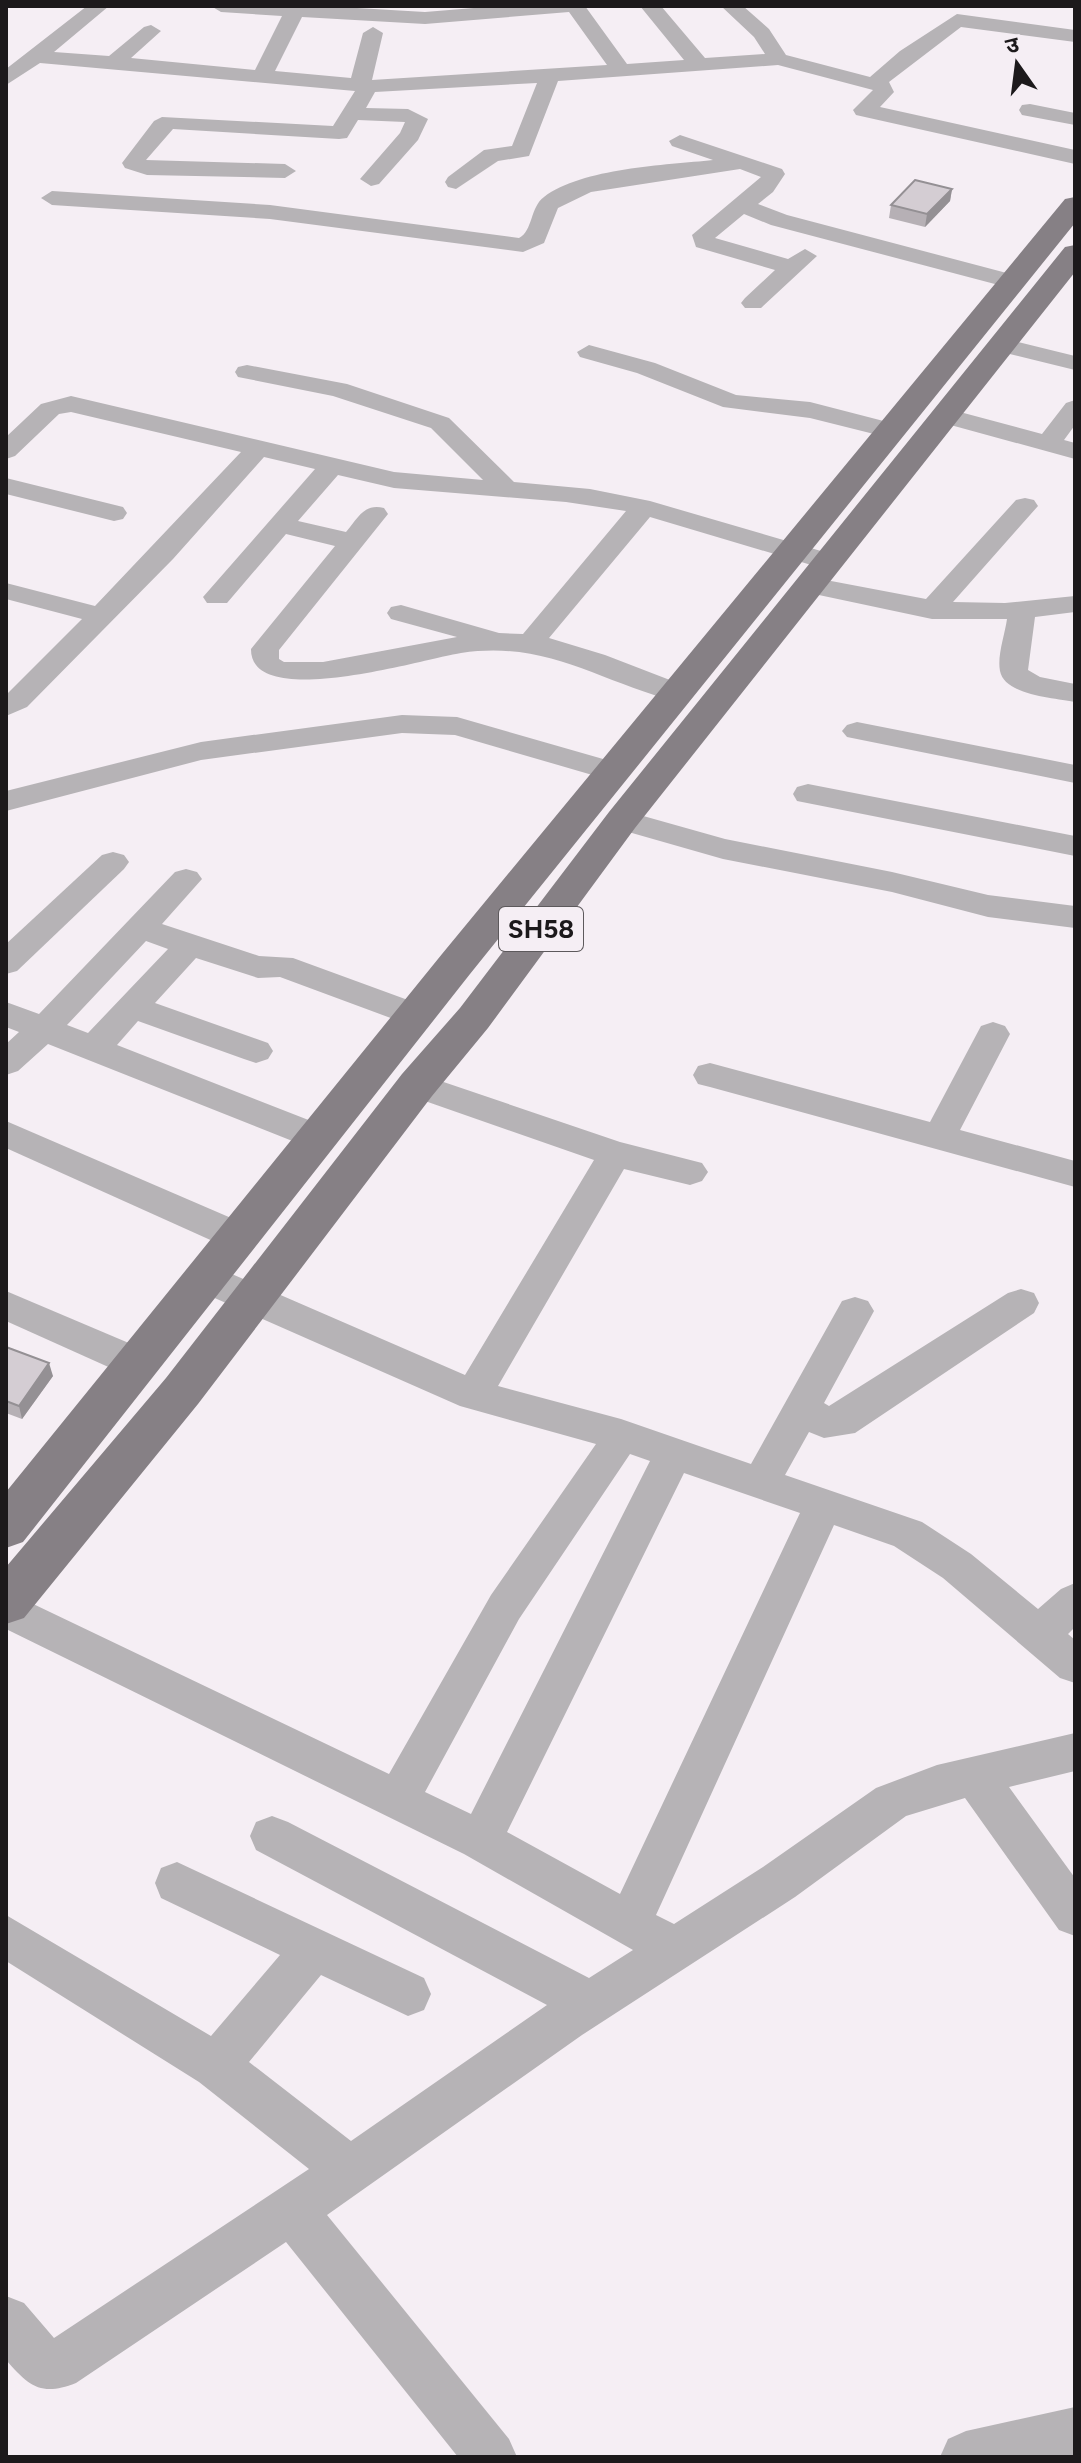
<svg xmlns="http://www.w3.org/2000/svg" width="1081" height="2463" font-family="Figtree,'Noto Sans Devanagari',sans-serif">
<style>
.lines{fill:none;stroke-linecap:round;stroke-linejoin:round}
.minor{fill:#b6b3b6;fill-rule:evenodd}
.major{fill:#868085;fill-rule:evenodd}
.wall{fill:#b6b0b5}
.shaded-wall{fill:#949094}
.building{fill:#d4cdd3;stroke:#949094;stroke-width:2}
.labels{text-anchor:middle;stroke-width:8;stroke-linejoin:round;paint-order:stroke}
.shield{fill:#f5eef4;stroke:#5d595c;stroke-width:2}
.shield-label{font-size:26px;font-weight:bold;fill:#1c191b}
</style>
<rect width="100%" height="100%" fill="#f5eef4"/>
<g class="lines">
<g class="minor">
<path d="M 87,6 L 109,6 L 54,52 L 109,56 L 144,27 L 151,25 L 161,31 L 131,58 L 255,70 L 282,16 L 221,12 L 211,6 L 323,6 L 425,12 L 498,6 L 585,6 L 627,64 L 684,60 L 640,6 L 661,6 L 705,58 L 765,54 L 754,37 L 721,6 L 743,6 L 769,29 L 786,55 L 870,77 L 900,51 L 957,14 L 1075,30 L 1075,42 L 961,27 L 889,82 L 894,92 L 880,107 L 1075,150 L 1075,164 L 856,115 L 853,110 L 873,90 L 778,65 L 558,81 L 529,156 L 498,161 L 456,189 L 448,187 L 445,182 L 448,177 L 484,150 L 512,146 L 537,83 L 375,92 L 366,108 L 408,109 L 428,119 L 418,140 L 379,184 L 371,186 L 360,179 L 400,133 L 405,122 L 358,120 L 347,138 L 339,139 L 173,129 L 146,160 L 285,164 L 296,171 L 285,178 L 147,175 L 125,168 L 122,163 L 154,121 L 162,117 L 333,126 L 355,91 L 40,63 L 6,85 L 6,69 ZM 569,12 L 607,65 L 372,80 L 383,33 L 373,27 L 363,33 L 351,78 L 275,71 L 302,17 L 425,24 Z"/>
<path d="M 1030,104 L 1075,113 L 1075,125 L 1022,115 L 1019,110 L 1022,105 Z"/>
<path d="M 680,135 L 782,169 L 785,174 L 773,192 L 758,204 L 787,215 L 1018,276 L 1022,281 L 1010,288 L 771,225 L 744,214 L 715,238 L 788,259 L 805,249 L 817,256 L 761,308 L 745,308 L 741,303 L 745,298 L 775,270 L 696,247 L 692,235 L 761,177 L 740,169 L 591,192 L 558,208 L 544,243 L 523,252 L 270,219 L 52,205 L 41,198 L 52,191 L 270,205 L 519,238 C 533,231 530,207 544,197 C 582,168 666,165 713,160 L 672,146 L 669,141 Z"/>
<path d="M 1002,338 L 1075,356 L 1075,370 L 993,350 L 990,345 L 993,340 Z"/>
<path d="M 589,345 L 655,363 L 736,395 L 810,402 L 899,425 L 903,430 L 890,438 L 810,418 L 723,407 L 637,373 L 580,357 L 577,352 Z"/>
<path d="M 247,365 L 347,384 L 449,418 L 514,482 L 590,489 L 650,501 L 838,556 L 842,562 L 838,568 L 828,570 L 650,517 L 549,638 L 605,655 L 688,687 L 692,693 L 688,699 L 678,702 C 599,682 548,640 461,653 C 423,659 250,712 251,649 L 335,546 L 286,534 L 227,603 L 207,603 L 203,597 L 315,469 L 264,457 L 173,559 L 27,707 L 6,716 L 6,695 L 82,619 L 6,599 L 6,583 L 95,606 L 241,452 L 71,412 L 59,414 L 15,456 L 6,459 L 6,437 L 41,404 L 71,396 L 394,472 L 483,480 L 431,428 L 333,396 L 238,377 L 235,372 L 238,367 ZM 338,475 L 394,488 L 566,502 L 626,511 L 523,634 L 499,633 L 401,605 L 391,607 L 387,613 L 391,619 L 457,637 L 323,662 L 284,662 L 279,659 L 279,650 L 388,514 L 384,508 C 364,503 358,518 346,532 L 298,521 Z"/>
<path d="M 1075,400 L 1075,425 L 1064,440 L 1075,443 L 1075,459 L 936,421 L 932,416 L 945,408 L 1042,434 L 1066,403 Z"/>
<path d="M 6,478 L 123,507 L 127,513 L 123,519 L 114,521 L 6,494 Z"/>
<path d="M 1025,498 L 1034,500 L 1038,506 L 953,602 L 1005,603 L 1075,596 L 1075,612 L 1035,617 L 1028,670 L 1040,677 L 1075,684 L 1075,702 C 1056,698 1005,696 1000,671 C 997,656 1005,634 1007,619 L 932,619 L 800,591 L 796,585 L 800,579 L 810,577 L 926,599 L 1016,500 Z"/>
<path d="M 402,715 L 457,717 L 624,765 L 628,772 L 624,779 L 613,781 L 455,735 L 402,733 L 201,760 L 6,811 L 6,791 L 201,742 Z"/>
<path d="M 857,722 L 1075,765 L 1075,783 L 847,737 L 842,731 L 847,725 Z"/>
<path d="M 808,784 L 1075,836 L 1075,856 L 797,801 L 793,794 L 797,787 Z"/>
<path d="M 622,810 L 725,839 L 892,872 L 988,895 L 1075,906 L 1075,928 L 988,917 L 892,892 L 723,859 L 611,827 L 607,820 L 611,813 Z"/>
<path d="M 113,852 L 124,855 L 129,862 L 124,869 L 17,971 L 6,974 L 6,944 L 102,855 Z"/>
<path d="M 186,869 L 197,872 L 202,879 L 162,924 L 259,956 L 293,958 L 427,1007 L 432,1015 L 427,1023 L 415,1027 L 280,977 L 258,978 L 196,958 L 155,1003 L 268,1043 L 273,1051 L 268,1059 L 256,1063 L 244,1059 L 138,1021 L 117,1045 L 329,1128 L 334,1137 L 329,1146 L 317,1150 L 305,1146 L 48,1044 L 18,1071 L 6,1075 L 6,1044 L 19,1032 L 6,1027 L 6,1002 L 39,1014 L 175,872 ZM 146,941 L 168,949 L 88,1033 L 67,1025 Z"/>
<path d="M 993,1022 L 1005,1026 L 1010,1034 L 960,1130 L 1075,1161 L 1075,1187 L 710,1087 L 698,1084 L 693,1075 L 698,1066 L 710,1063 L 930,1122 L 981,1026 Z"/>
<path d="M 417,1073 L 620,1142 L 702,1163 L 708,1172 L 702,1181 L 690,1185 L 624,1169 L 498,1386 L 621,1419 L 751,1464 L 842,1301 L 855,1297 L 868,1301 L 874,1311 L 824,1403 L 829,1406 L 1008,1293 L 1021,1289 L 1034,1293 L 1039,1303 L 1034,1313 L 855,1433 L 824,1438 L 809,1432 L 785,1475 L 922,1522 L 971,1554 L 1038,1609 L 1061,1589 L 1075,1583 L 1075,1627 L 1068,1634 L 1075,1640 L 1075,1683 L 1060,1678 L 943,1578 L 894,1546 L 834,1525 L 656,1915 L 674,1924 L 763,1867 L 876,1788 L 937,1765 L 1075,1733 L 1075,1771 L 1009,1787 L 1075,1878 L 1075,1936 L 1059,1930 L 965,1798 L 906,1816 L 795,1897 L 582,2035 L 327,2215 L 509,2439 L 517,2457 L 458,2457 L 286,2242 L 76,2383 C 41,2397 29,2386 6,2360 L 6,2296 L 24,2303 L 54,2338 L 309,2169 L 199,2082 L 6,1961 L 6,1915 L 211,2036 L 280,1955 L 161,1898 L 155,1883 L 161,1868 L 177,1862 L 424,1978 L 431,1994 L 424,2010 L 408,2016 L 321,1975 L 249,2062 L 351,2141 L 547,2005 L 256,1850 L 250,1836 L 256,1822 L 272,1816 L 288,1822 L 589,1978 L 633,1950 L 464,1854 L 6,1629 L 6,1591 L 389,1774 L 491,1595 L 596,1444 L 460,1406 L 192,1288 L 187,1278 L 192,1268 L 205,1264 L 218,1268 L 465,1375 L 594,1160 L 405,1094 L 400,1085 L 405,1076 ZM 630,1454 L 650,1461 L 471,1814 L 425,1792 L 519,1619 ZM 684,1473 L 800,1513 L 620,1894 L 507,1832 Z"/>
<path d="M 6,1121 L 252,1227 L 257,1237 L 252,1247 L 239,1251 L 226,1247 L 6,1148 Z"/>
<path d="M 6,1291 L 150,1352 L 156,1363 L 150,1374 L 137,1378 L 124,1374 L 6,1321 Z"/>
<path d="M 1075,2407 L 1075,2457 L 940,2457 L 948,2439 L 966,2431 Z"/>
</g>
<g class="major">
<path d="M 1075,197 L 1075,223 L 470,974 L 23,1542 L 6,1548 L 6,1492 L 442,954 L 1065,199 Z"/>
<path d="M 1075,245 L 1075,272 L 635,828 L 488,1028 L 432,1096 L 198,1404 L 24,1618 L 6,1624 L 6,1567 L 166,1378 L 402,1074 L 460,1008 L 609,812 L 1065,247 Z"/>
</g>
</g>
<g class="wall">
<path d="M 952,189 L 950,201 L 925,227 L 889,218 L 891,205 Z"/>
<path d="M 6,1347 L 53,1376 L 22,1419 L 6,1413 Z"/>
</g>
<g class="shaded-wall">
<path d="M 952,189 L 950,201 L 925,227 L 927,214 Z"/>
<path d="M 49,1363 L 53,1376 L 22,1419 L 19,1406 Z"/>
</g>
<g class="building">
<path d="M 915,180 L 952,189 L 927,214 L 891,205 Z"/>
<path d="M 6,1347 L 49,1363 L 19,1406 L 6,1401 Z"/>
</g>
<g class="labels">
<rect class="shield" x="499" y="907" width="84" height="44" rx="6"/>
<g class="shield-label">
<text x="541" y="938">SH58</text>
</g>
</g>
<rect width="1081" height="2463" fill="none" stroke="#1c191b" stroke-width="16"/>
<g transform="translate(1017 64) rotate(346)" stroke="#f5eef4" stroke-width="6" paint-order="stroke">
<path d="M0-6L14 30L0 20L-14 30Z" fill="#1c191b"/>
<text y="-12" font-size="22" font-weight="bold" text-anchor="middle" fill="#1c191b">उ</text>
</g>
</svg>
